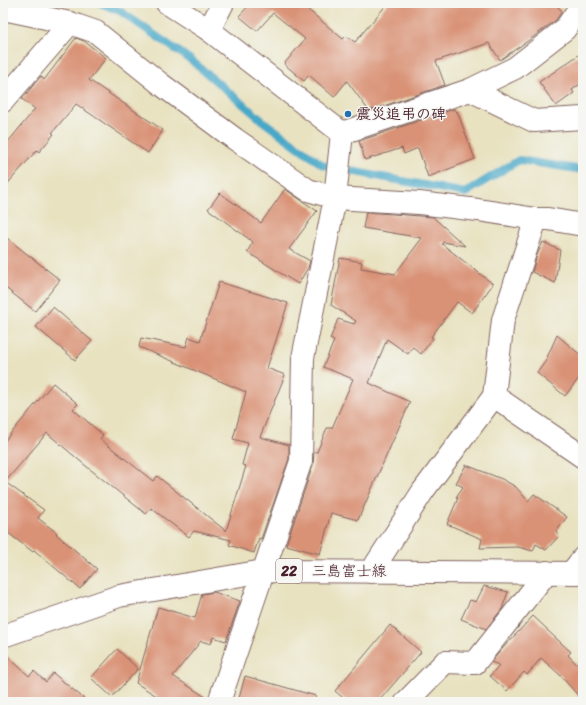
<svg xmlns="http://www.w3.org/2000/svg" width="586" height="705" font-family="Sriracha,'Klee One',sans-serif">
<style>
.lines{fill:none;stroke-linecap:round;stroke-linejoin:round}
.stream{stroke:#49a8c8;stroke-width:8}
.building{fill:#d99276}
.street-casing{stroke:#81635f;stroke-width:24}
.primary-casing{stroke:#81635f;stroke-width:24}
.street{stroke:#fff;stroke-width:22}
.primary{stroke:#fff;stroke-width:22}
.poi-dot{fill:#1f6fb2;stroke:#f6f6f2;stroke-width:1.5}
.labels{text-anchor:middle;stroke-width:3;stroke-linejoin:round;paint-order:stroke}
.shield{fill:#f6f6f2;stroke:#7e6067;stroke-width:1}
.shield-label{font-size:14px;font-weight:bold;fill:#4a1f2b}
.poi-label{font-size:15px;font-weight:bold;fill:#4a1f2b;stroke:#f6f6f2;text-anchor:start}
.street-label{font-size:15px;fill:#4a1f2b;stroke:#f6f6f2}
</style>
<rect width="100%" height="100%" fill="#f6f6f2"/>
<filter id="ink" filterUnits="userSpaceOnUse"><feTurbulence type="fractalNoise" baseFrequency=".025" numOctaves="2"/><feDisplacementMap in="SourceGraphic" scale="8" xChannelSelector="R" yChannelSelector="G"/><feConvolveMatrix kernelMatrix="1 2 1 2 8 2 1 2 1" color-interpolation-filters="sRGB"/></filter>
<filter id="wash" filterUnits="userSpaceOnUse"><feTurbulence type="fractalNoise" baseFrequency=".012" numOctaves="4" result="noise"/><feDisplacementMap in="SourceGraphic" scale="16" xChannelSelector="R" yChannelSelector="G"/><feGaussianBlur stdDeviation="0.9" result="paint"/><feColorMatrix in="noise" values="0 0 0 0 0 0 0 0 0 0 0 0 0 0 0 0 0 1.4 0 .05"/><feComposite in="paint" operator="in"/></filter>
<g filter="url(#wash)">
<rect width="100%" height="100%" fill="#e8e2c0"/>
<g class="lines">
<path class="stream" d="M 100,3 L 120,11 L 191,60 L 264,122 L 323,165 L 361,173 L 465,193 L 519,160 L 583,170"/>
</g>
<g id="blocks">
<g class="building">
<path d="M 251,3 L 300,3 L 343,39 L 346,36 L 355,42 L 388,3 L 554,3 L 562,11 L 556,20 L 532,38 L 500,60 L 489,43 L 436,61 L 445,85 L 369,111 L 347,81 L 334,97 L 309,75 L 304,81 L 284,64 L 305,39 L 273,13 L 257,31 L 239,16 Z"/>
<path d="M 76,38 L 84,41 L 106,58 L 89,80 L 163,130 L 148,153 L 76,104 L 52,133 L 54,134 L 39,152 L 37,150 L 3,189 L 3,148 L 35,109 L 22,99 L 41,76 L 44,80 Z"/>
<path d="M 583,52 L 583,82 L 572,90 L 574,93 L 556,106 L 539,82 Z"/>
<path d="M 454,109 L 456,112 L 457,111 L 475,159 L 428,177 L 418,148 L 404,154 L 402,148 L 365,160 L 359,141 Z"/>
<path d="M 285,189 L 317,211 L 289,249 L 310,261 L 308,268 L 298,284 L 247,252 L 253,242 L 208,209 L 220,193 L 261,223 Z"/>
<path d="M 366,212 L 433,217 L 465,246 L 443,242 L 442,244 L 493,284 L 472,313 L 457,302 L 431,337 L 433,338 L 421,354 L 413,347 L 408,354 L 387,339 L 369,383 L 410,402 L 358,520 L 331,513 L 320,554 L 286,545 L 313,465 L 314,452 L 317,452 L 327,428 L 332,428 L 353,379 L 323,367 L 334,341 L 330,339 L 338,319 L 354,324 L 356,321 L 331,305 L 340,258 L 362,262 L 361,268 L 395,274 L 422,238 L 363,228 Z"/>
<path d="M 3,235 L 60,280 L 35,311 L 3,286 Z"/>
<path d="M 543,242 L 560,250 L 555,283 L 532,272 L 537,255 Z"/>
<path d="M 219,282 L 288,303 L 267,368 L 285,375 L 260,437 L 289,445 L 289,459 L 261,539 L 259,538 L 254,553 L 229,545 L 231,540 L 194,531 L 189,537 L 151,508 L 146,514 L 86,466 L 47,433 L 5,482 L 44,510 L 38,518 L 57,533 L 56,534 L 97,569 L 80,589 L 34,550 L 33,552 L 3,529 L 3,443 L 53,383 L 78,404 L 73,409 L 103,435 L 100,439 L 153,481 L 157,476 L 226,531 L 246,466 L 242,465 L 248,443 L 233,439 L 246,392 L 139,347 L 141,338 L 186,347 L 189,337 L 200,341 Z"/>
<path d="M 53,307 L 92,341 L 75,360 L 36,327 Z"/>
<path d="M 557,335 L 583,357 L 583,373 L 565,396 L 537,373 L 545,362 Z"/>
<path d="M 466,465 L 502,479 L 516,487 L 528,501 L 534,494 L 567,517 L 556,532 L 559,536 L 546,550 L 536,544 L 533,551 L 518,547 L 480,548 L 482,539 L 447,524 L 458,498 L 456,497 L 463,487 L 456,483 Z"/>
<path d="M 484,586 L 508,592 L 502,609 L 486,629 L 461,619 L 470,600 L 476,602 Z"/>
<path d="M 214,592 L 240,601 L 226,641 L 213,637 L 211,644 L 201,641 L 173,676 L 207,698 L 207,702 L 166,702 L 136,683 L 158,607 L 195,618 L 202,594 Z"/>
<path d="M 533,616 L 547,629 L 547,630 L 571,652 L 568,655 L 583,671 L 583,701 L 559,674 L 541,658 L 527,675 L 524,672 L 507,691 L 490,676 L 499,665 L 491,662 L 503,648 Z"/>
<path d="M 390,625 L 421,652 L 378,702 L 348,702 L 335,691 Z"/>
<path d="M 117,649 L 138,669 L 112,697 L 91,678 Z"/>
<path d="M 3,652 L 29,676 L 34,671 L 46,682 L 53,673 L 88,702 L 3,702 Z"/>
<path d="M 245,676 L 316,696 L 315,702 L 238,702 Z"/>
</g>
</g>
</g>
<g filter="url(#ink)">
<use href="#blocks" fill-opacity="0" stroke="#81635f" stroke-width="1"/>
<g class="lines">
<defs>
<g id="street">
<path d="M 167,3 L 209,30 L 342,133 L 470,90 L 515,68 L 565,29 L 583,3"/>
<path d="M 3,9 L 70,23 L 96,32 L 162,85 L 235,139 L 308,190 L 335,198 L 419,203 L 478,210 L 536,219 L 548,219 L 583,225"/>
<path d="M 209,30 L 223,3"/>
<path d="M 470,90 L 534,121 L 583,118"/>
<path d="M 3,101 L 70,23"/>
<path d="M 536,219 L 503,320 L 494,396 L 583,457"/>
<path d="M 371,572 L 423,491 L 494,396"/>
<path d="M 572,572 L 583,558"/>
<path d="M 219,702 L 301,461 L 303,358 L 335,198 L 342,133"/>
<path d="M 406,702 L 445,662 L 475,663 L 547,572"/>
</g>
<path id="primary" d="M 3,636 L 119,596 L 264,571 L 583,573"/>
</defs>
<use href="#street" class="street-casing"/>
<use href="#primary" class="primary-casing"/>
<use href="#street" class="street"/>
<use href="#primary" class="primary"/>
</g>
</g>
<circle class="poi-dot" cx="348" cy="114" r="4"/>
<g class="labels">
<rect class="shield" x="276" y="559" width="26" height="24" rx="3"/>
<g class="shield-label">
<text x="289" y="576">22</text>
</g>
<g class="poi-label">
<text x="356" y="119">震災追弔の碑</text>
</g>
<g class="street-label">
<text x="349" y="576">三島富士線</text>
</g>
</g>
<rect width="586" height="705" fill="none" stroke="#f6f6f2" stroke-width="16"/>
</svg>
